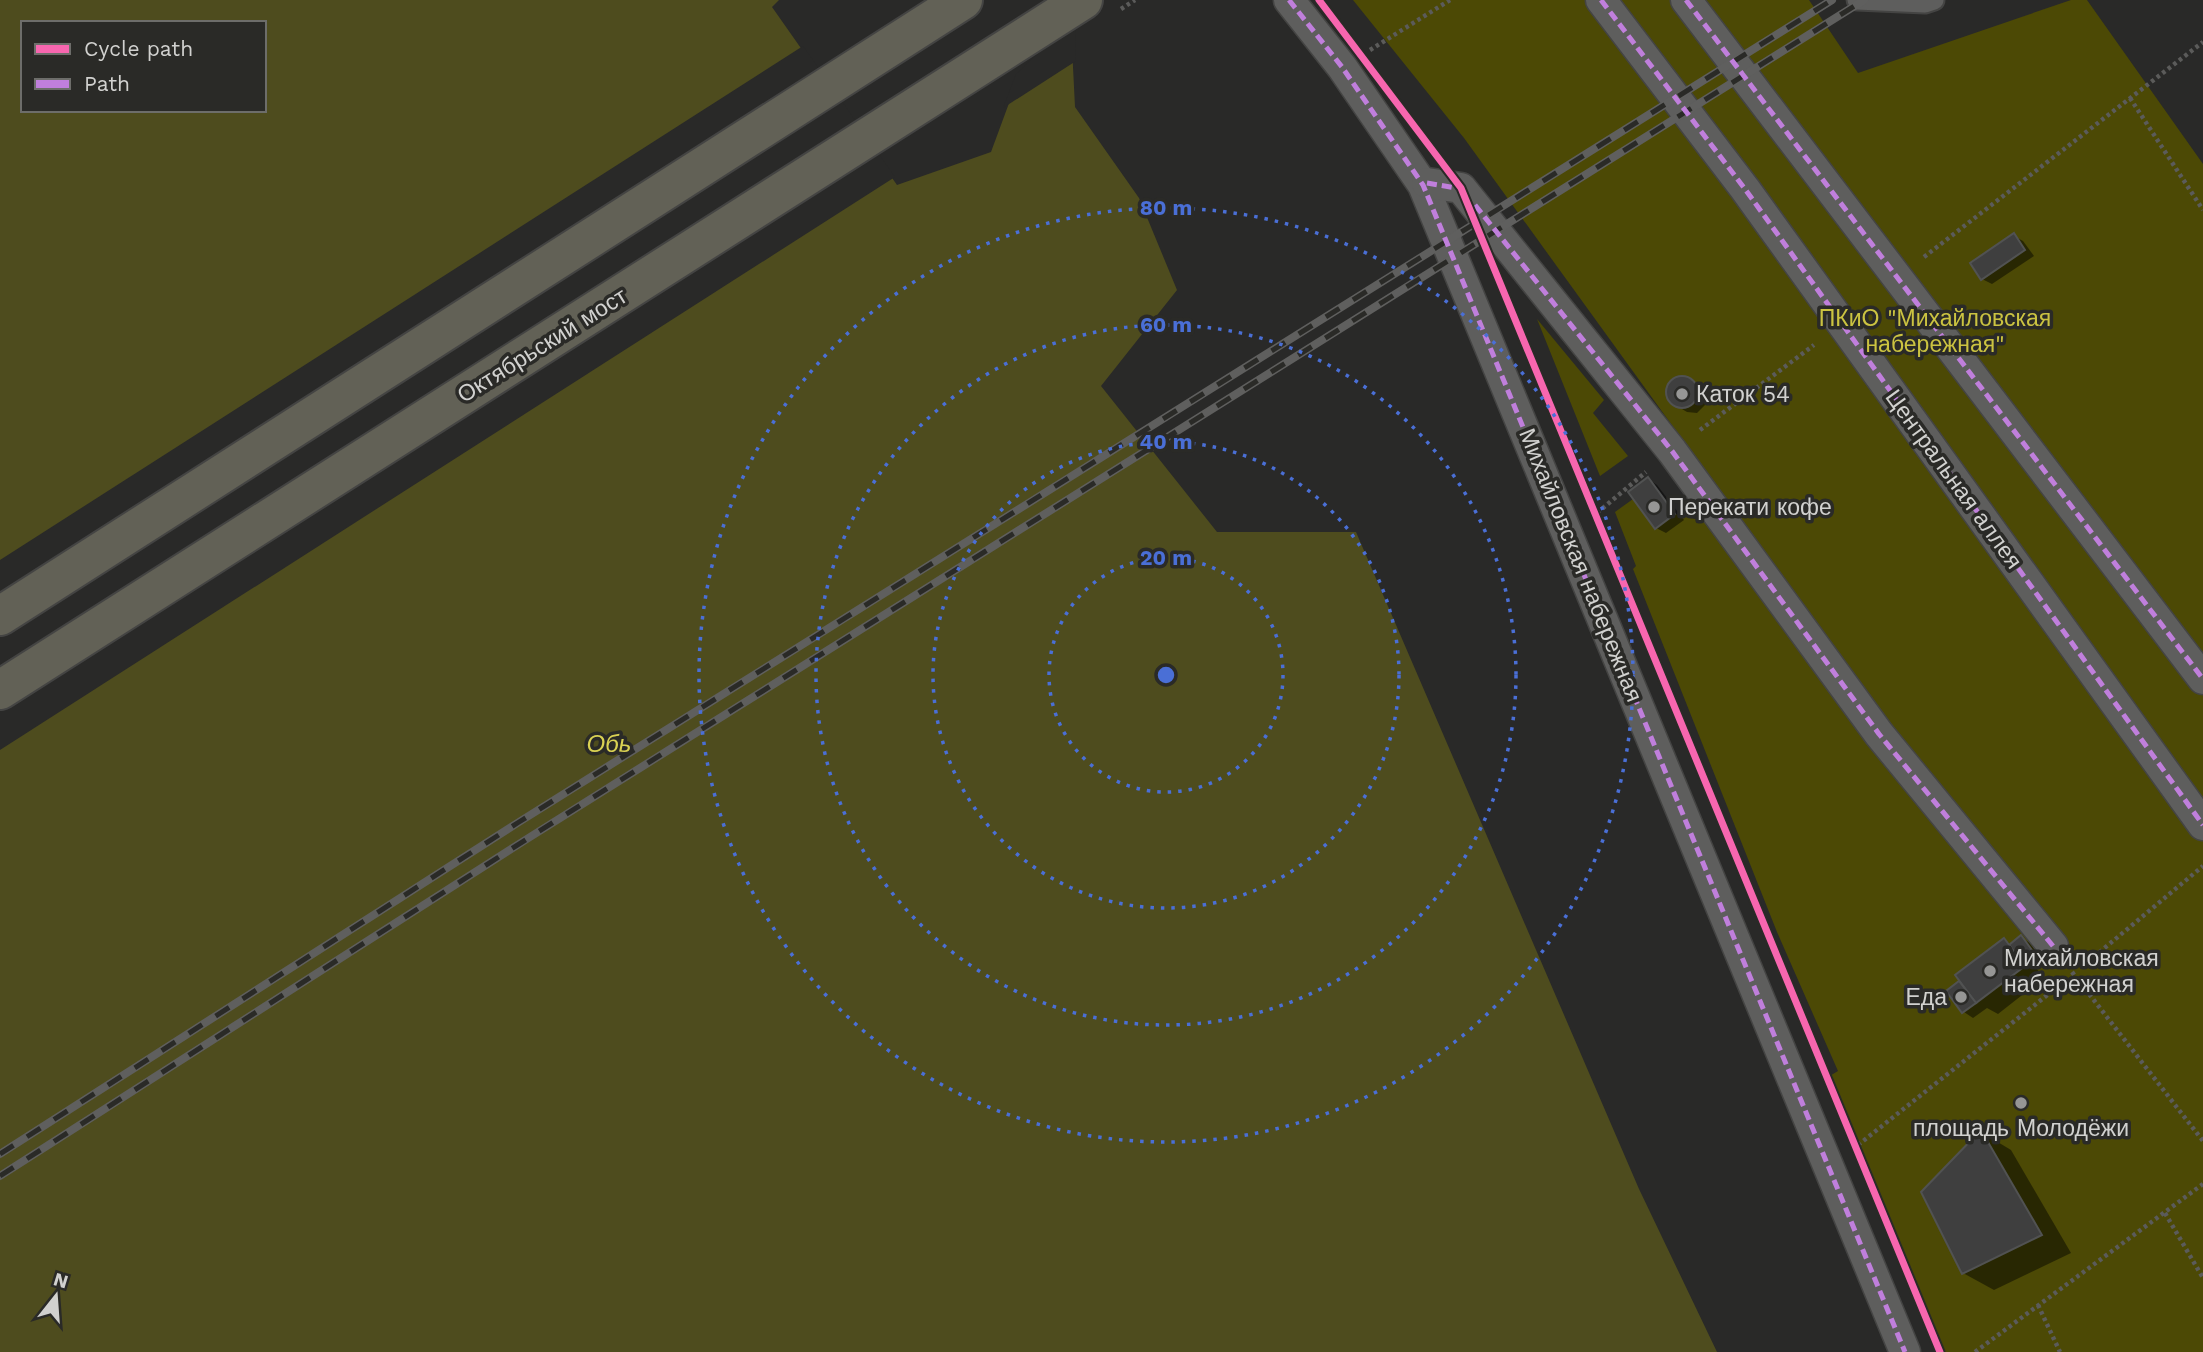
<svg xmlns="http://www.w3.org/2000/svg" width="2203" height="1352" font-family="'Work Sans',sans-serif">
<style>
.green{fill:#4c4905}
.water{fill:#4e4c1e;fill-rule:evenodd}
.pier{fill:#292928}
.shadow{fill:#0007}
.building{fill:#3f3f3f;stroke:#515252;stroke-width:2}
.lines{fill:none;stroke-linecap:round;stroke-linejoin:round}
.service-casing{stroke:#444443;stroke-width:23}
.pedestrian-casing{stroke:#444443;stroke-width:33}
.primary-casing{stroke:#444443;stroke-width:42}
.path{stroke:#5b5b5a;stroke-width:4.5;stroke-dasharray:3.5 3.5;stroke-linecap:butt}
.service{stroke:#5e5e5d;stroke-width:19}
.pedestrian{stroke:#5e5e5d;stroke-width:30}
.primary{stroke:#626156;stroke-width:38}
.rail-casing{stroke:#5f5f5e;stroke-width:8}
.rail{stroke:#2a2a27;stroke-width:5;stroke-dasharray:16;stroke-linecap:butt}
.quiet{stroke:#c07fdc;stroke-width:5;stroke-dasharray:10 5;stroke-linecap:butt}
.cycleway-casing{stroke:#2a2a27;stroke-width:11}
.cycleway{stroke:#f766af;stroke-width:7}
.ring{fill:none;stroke:#4a6fd6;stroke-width:3.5;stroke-dasharray:3.5 7}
.poi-dot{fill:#969695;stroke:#2a2a27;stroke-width:2.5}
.labels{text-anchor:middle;stroke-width:7;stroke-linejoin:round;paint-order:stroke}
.park-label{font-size:23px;fill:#cbc341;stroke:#2a2a27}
.street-label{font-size:23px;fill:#d1d1cf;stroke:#2a2a27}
.poi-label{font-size:23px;fill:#d1d1cf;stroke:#2a2a27;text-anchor:start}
.water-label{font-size:24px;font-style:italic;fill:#dad253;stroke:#2a2a27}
.centre{fill:#4a6fd6;stroke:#2a2a27;stroke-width:3.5}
.ring-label{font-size:21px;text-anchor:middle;font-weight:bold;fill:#4a6fd6;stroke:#2a2a27;stroke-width:7;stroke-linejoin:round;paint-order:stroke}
</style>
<rect width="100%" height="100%" fill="#292928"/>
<g class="green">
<path d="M 1353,0 L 1809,0 L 1858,73 L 2071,0 L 2087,0 L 2203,164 L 2203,1352 L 1940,1352 L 1828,1077 L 1838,1071 L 1777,932 L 1633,569 L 1636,566 L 1615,512 L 1633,499 L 1655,529 L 1675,514 L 1703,521 L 1729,504 L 1464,138 Z"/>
<path d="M 1537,319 L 1604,400 L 1593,413 L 1628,456 L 1600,476 Z"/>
</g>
<path class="water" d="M 0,0 L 779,0 L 772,7 L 897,185 L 991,152 L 1019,76 L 1071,27 L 1075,107 L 1139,198 L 1177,290 L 1101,386 L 1217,532 L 1356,532 L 1639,1189 L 1717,1352 L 0,1352 ZM 23,23 L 264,23 L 264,110 L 23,110 Z"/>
<g class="pier">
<path d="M 1069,24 L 1075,26 L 1076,61 L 1003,108 L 1016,74 Z"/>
<path d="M 803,46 L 895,177 L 0,750 L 0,560 Z"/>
</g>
<g class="shadow">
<path d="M 2014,236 L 2023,241 L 2034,256 L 1992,284 L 1982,279 Z"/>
<path d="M 1679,378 L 1688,380 L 1706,393 L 1707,403 L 1697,413 L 1687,412 L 1677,406 L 1668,395 L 1668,387 Z"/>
<path d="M 1648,479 L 1657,485 L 1684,520 L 1666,533 L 1656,528 Z"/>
<path d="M 2021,938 L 2030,943 L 2046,963 L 2037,969 L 2044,978 L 1998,1014 L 1987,1008 L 1973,1018 L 1964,1012 L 1948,992 L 2004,940 L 2012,945 Z"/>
<path d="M 1981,1132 L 2011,1150 L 2071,1253 L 1994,1290 L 1963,1273 Z"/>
</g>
<g class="building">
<path d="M 2014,233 L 2025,250 L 1981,280 L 1970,263 Z"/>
<circle cx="1682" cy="392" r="16"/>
<path d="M 1648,477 L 1675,514 L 1655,529 L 1628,492 Z"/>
<path d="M 2021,935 L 2037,957 L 2025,966 L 2009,945 Z"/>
<path d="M 2004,938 L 2025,966 L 1976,1003 L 1955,975 Z"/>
<path d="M 1959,981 L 1976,1003 L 1962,1013 L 1946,991 Z"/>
<path d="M 1981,1130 L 2042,1235 L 1962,1274 L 1921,1192 Z"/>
</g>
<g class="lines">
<defs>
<path id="service" d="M 1857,0 L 1925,3 L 1934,0"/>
<g id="pedestrian">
<path d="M 1289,0 L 1342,67 L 1423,185 L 1905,1352"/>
<path d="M 1601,0 L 1745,189 L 2203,825"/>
<path d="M 1686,0 L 2203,679"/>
<path d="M 1427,183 L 1461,188 L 1672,451 L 1879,734 L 2053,946"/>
</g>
<g id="primary">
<path d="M 0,616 L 963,0"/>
<path d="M 0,690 L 1083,0"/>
</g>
</defs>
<use href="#service" class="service-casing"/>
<use href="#pedestrian" class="pedestrian-casing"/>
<use href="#primary" class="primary-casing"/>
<g class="path">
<path d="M 1121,9 L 1135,0"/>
<path d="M 1370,50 L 1450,0"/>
<path d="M 2130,98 L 2203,210"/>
<path d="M 1924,257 L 2203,42"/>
<path d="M 1700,430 L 1814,345"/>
<path d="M 1597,513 L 1646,472"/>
<path d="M 2083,966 L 2203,866"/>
<path d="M 2072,972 L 2203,1141"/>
<path d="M 1858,1145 L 2065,981"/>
<path d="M 2165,1213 L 2203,1278"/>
<path d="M 2038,1305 L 2060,1352"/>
<path d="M 1975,1352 L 2203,1184"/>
</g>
<use href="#service" class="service"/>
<use href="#pedestrian" class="pedestrian"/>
<use href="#primary" class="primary"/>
<defs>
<g id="rail">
<path d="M 0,1154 L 519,822 L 1832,0"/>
<path d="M 0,1176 L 530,837 L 1864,0"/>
</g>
</defs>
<use href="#rail" class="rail-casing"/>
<use href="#rail" class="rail"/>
<g class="quiet">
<path d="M 1289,0 L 1342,67 L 1423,185 L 1905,1352"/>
<path d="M 1601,0 L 1745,189 L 2203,825"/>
<path d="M 1686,0 L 2203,679"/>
<path d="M 1427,183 L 1462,189"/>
<path d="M 1475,205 L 1672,451 L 1879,734 L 2053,946"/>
</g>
<defs>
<path id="cycleway" d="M 1319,0 L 1461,188 L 1940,1352"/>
</defs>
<use href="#cycleway" class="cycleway-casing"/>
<use href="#cycleway" class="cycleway"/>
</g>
<g class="ring">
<circle cx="1166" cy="675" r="117"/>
<circle cx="1166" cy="675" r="233"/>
<circle cx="1166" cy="675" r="350"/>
<circle cx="1166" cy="675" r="467"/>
</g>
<g class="poi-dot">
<circle cx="1682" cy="394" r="7"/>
<circle cx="1654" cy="507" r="7"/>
<circle cx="1990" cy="971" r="7"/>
<circle cx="1961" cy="997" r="7"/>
<circle cx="2021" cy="1103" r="7"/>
</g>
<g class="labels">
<g class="park-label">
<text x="1935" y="326">ПКиО "Михайловская<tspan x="1935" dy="26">набережная"</tspan></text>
</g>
<g class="street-label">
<text transform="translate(542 345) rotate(-32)" y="8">Октябрьский мост</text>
<text transform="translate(1954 479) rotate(54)" y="8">Центральная аллея</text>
<text transform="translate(1581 565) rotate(68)" y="8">Михайловская набережная</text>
</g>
<g class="poi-label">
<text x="1696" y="402">Каток 54</text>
<text x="1668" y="515">Перекати кофе</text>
<text x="2004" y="966">Михайловская<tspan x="2004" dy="26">набережная</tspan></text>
<text x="1947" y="1005" text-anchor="end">Еда</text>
<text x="2021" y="1136" text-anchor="middle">площадь Молодёжи</text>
</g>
<g class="water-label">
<text x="609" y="752">Обь</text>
</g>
</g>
<circle cx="1166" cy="675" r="10" class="centre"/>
<g class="ring-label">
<text x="1166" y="215">80 m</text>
<text x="1166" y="332">60 m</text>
<text x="1166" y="449">40 m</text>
<text x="1166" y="565">20 m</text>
</g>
<rect x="21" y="21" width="245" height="91" fill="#2a2a27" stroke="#6d6d6a" stroke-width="2"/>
<rect x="35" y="44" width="35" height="10" fill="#f766af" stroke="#6d6d6a" stroke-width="2"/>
<text x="84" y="56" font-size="21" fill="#d1d1cf">Cycle path</text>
<rect x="35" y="79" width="35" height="10" fill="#c07fdc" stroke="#6d6d6a" stroke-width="2"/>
<text x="84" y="91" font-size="21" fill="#d1d1cf">Path</text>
<g transform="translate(56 1296) rotate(17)" stroke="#2a2a27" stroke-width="5" paint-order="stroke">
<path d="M0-5L12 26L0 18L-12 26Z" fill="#d1d1cf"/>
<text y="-10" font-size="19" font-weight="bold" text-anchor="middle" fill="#d1d1cf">N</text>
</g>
</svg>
